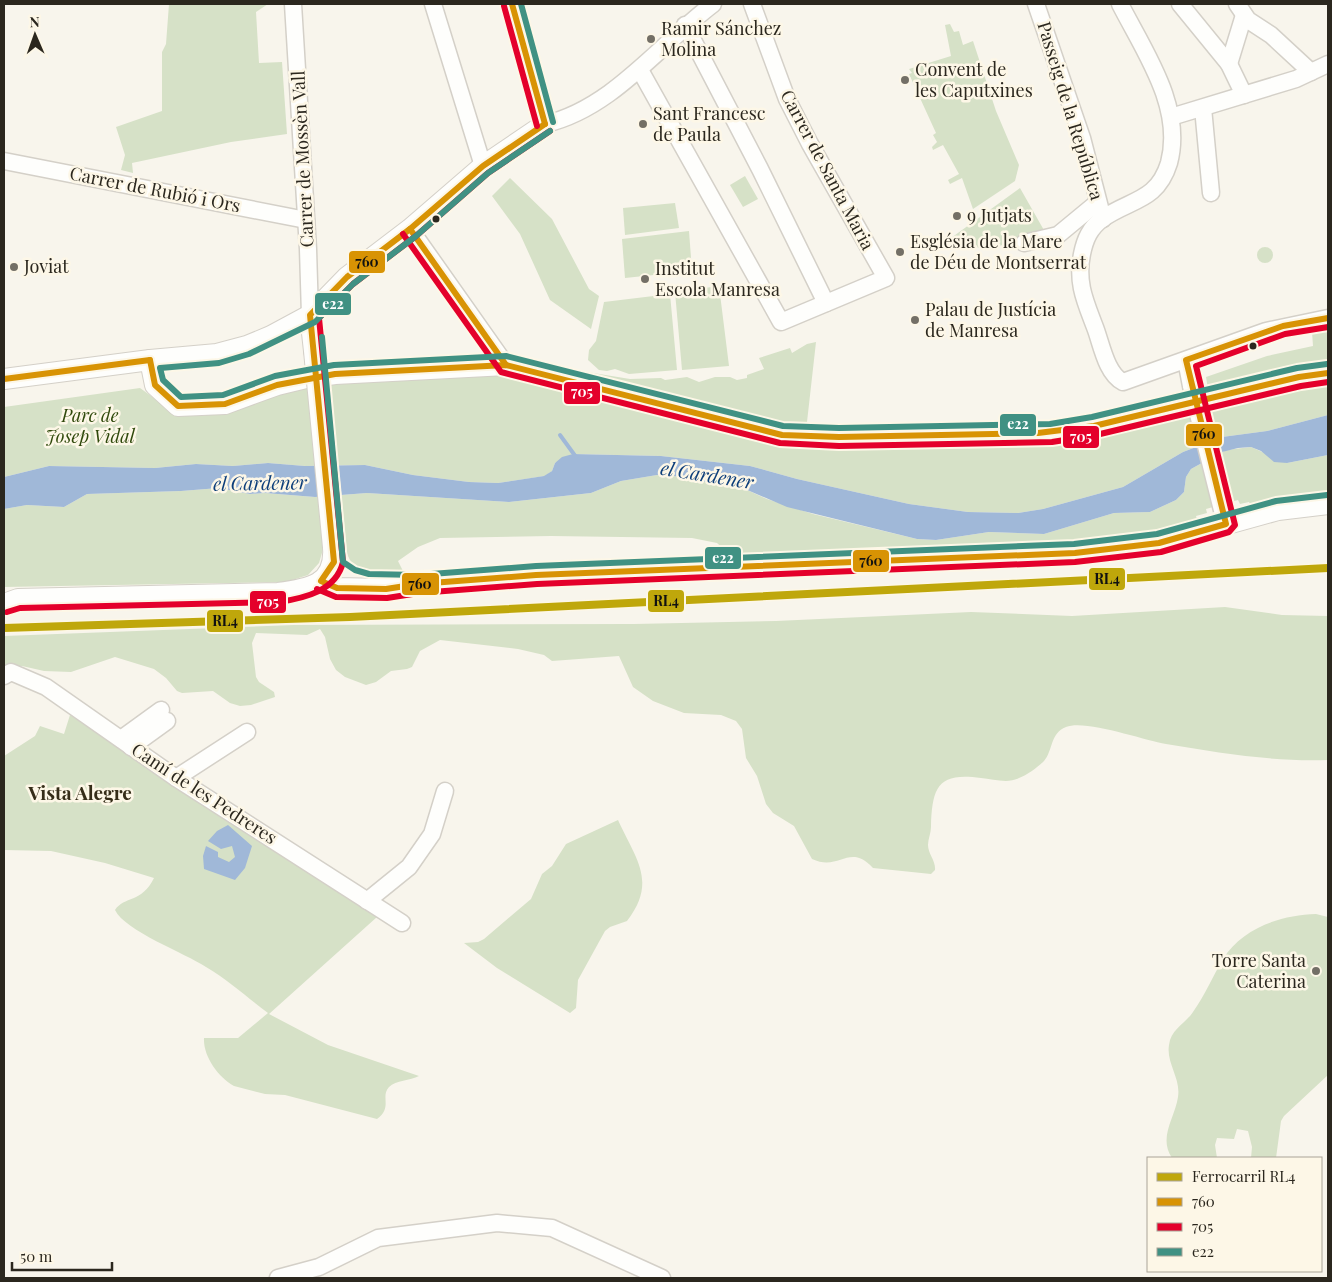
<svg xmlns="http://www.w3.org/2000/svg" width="1332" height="1282" font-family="'Playfair Display',serif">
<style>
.green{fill:#d6e1c7}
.water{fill:#a0b8d8}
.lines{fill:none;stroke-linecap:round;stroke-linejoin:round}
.stream{stroke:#a0b8d8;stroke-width:4}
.minor-casing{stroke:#d4d0c8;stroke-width:19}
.tertiary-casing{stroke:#d4d0c8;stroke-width:22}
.minor{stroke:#fefefc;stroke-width:16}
.tertiary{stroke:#fefefc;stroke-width:20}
.minor-bridge-casing{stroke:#d4d0c8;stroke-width:19;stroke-linecap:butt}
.tertiary-bridge-casing{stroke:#d4d0c8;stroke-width:22;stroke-linecap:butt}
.minor-bridge{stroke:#fefefc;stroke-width:16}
.tertiary-bridge{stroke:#fefefc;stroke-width:20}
.bus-1-casing{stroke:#fdf7e7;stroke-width:10}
.bus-2-casing{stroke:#fdf7e7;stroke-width:10}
.bus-3-casing{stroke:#fdf7e7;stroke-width:10}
.bus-1{stroke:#d89304;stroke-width:6}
.bus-2{stroke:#e4002b;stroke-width:6}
.bus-3{stroke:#409183;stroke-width:6}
.rail-1-casing{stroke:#fdf7e7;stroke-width:11}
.rail-1{stroke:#bfa70b;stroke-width:8}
.poi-dot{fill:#736f66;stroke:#fdf7e7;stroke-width:2}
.bus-dot{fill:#2b271e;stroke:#fdf7e7;stroke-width:2}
.labels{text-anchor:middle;stroke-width:5;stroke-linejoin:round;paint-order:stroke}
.poi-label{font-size:18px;fill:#2b271e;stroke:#fdf7e7;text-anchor:start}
.street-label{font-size:18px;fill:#2b271e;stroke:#fdf7e7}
.park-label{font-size:18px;font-style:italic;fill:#2f490b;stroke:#fdf7e7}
.water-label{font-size:19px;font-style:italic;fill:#0d3e7a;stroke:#fdf7e7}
.neighbourhood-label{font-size:19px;font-weight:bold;fill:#352d18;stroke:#fdf7e7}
.line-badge{stroke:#fdf7e7;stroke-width:2}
.badge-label{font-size:14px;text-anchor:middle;font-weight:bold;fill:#fff}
.pale-badge-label{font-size:14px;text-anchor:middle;font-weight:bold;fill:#111}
</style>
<rect width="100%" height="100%" fill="#f8f5ec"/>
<g class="green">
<path d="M 169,4 L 268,4 L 256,12 L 259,63 L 282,62 L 287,134 L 231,142 L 132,163 L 133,173 L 121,170 L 125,155 L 116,127 L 162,111 L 162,52 L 166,44 Z"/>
<path d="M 950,24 L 954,32 L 959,31 L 963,45 L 973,41 L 996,111 L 1019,165 L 1015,181 L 973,209 L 962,178 L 950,184 L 948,180 L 959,174 L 943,145 L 933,150 L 932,147 L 937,142 L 933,135 L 936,133 L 909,74 L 912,73 L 909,69 L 951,56 L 945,25 Z"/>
<path d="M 745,176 L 758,199 L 743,207 L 730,185 Z"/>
<path d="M 510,178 L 552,219 L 589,289 L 599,296 L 591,329 L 550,300 L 520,234 L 492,196 Z"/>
<path d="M 1020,188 L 1045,232 C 1026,238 994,251 974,247 C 966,245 959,241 951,238 Z"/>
<path d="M 675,203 L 679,228 L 625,235 L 623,208 Z"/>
<path d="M 689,231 L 692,271 L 625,278 L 622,239 Z"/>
<circle cx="1265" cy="255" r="8"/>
<path d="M 719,286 L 729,366 L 682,370 L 675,292 Z"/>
<path d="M 670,294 L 677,370 L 629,374 L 615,369 L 607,371 L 599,370 L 588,360 L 589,350 L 596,341 L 604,302 Z"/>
<path d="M 1328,329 L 1328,368 L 1209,395 L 1206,377 L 1267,356 L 1313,346 L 1312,332 Z"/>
<path d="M 816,342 L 807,422 L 781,423 L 689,402 L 580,373 L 581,371 L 630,379 L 661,378 L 665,380 L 687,377 L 699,382 L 715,377 L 730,377 L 737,380 L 747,378 L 747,375 L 764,369 L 759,358 L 790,348 L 792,353 L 807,344 Z"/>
<path d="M 506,374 L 719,426 L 1093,435 L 1328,380 L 1328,415 L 1267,431 L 1222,437 L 1183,452 L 1123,487 L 1043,509 L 1018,513 L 968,512 L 909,504 L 797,479 L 750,466 L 661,456 L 573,454 L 555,463 L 552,471 L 545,476 L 498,483 L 469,482 L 413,475 L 365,465 L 305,466 L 268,463 L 233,466 L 196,464 L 155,468 L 49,466 L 4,477 L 4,407 L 140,388 L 165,406 L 187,415 L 202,416 L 223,411 L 301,386 Z"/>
<path d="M 1251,447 L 1287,463 L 1328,455 L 1328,494 L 1307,495 L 1254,511 L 1249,502 L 1240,504 L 1238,500 L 1206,509 L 1207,513 L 1196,516 L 1198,523 L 1120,543 L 727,561 L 727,552 L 717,543 L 692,538 L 551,536 L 440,538 L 418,547 L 398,561 L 406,577 C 367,582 349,575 342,535 L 324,546 L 319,563 L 308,575 L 286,582 L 4,587 L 4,509 L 27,505 L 64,507 L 87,494 L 181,491 L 219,488 L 250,494 L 265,493 L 315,497 L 367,493 L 509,502 L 591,493 L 621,481 L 663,474 L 745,489 L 767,499 L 813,514 L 917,539 L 936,540 L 989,532 L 1044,534 L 1114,513 L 1150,512 L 1176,500 L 1184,492 L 1186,477 L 1191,469 L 1226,450 Z"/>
<path d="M 1225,607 L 1282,615 L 1328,616 L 1328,760 C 1274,762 1220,753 1166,744 C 1143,740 1085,719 1066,727 C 1050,733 1053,751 1044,761 C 1038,767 1027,775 1019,778 C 1008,784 993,779 981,778 C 938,772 932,787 931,827 C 931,833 928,839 928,845 C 928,854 936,861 935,870 L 931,874 L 873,868 C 849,842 840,872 812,859 L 794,826 L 773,813 L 766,804 L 757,776 L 746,758 L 742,729 L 736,721 L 721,715 L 684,713 L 653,701 L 633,687 L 619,656 L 552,661 L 544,655 L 518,649 L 440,640 L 420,651 L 412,667 L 407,669 L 391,671 L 376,682 L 366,685 L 345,677 L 336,670 L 330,659 L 325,637 L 320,629 L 307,635 L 256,633 L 252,643 L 256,677 L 259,682 L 274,692 L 275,697 L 251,705 L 240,706 L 230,703 L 213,691 L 182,693 L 177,691 L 166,678 L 154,669 L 115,657 L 71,672 L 44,671 L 22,666 L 4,667 L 4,636 L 294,625 L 634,624 L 776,621 L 971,612 L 1072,616 Z"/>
<path d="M 70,715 L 377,917 L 269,1014 L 328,1045 L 419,1076 C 410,1081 396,1080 389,1087 C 380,1097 393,1107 377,1119 L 285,1095 L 265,1094 L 234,1086 C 218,1077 203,1056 204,1038 L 238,1038 L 268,1013 C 248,998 228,980 206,967 C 185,953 125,931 115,910 C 124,896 142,903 154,878 L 105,863 L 51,851 L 4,850 L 4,756 L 35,736 L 40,726 L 64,734 Z"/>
<path d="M 618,820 C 635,858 658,881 627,921 L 610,927 L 605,931 L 578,980 L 576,1008 L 570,1013 L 497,968 L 464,943 L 478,942 L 484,939 L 531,899 L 542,874 L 552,866 L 566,844 Z"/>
<path d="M 1316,914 L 1328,917 L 1328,1075 L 1284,1116 L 1281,1121 L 1276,1158 L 1251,1158 L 1252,1147 L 1248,1131 L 1237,1129 L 1234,1139 L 1217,1138 L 1215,1145 L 1217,1158 L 1172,1158 C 1158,1137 1175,1118 1178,1097 C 1181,1078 1166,1063 1169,1045 C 1171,1029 1185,1024 1193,1012 C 1205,995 1213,976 1223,959 C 1242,928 1281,915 1316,914 Z"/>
</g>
<g class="water">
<path d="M 1328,415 L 1328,455 L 1287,463 L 1274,462 L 1261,451 L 1251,447 L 1238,448 L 1222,452 L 1191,469 L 1186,477 L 1184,492 L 1176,500 L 1150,512 L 1114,513 L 1044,534 L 989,532 L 936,540 L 917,539 L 787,507 L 745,489 L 663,474 L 621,481 L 591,493 L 509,502 L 367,493 L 315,497 L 265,493 L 250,494 L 219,488 L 181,491 L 87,494 L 64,507 L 27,505 L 4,509 L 4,477 L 49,466 L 155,468 L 196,464 L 233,466 L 268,463 L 305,466 L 365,465 L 413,475 L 469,482 L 498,483 L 544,476 L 552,471 L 555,463 L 562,457 L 573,454 L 661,456 L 750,466 L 797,479 L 909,504 L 968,512 L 1018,513 L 1043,509 L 1123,487 L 1183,452 L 1222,437 L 1267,431 Z"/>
<path d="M 228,825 L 252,846 L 245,868 L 235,880 L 204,869 L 203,856 L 206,846 L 218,852 L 218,857 L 229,862 L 235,857 L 232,846 L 221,849 L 208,841 L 217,831 Z"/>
</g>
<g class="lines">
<path class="stream" d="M 560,435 L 576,457"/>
<defs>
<g id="minor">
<path d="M 293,4 L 308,249 L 310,315"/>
<path d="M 433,4 L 483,166"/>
<path d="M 1036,4 L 1082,138 L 1103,219"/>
<path d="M 1120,4 C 1144,51 1184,107 1169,163 C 1157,202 1130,199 1102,219 C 1090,228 1085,239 1082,254 C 1076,284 1086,303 1096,330 C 1102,347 1107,374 1123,382 L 1266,331 L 1328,318"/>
<path d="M 1180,4 L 1229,64 L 1244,95"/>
<path d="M 1237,4 L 1248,20 L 1271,35 L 1311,72"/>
<path d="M 685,25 L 760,169 L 826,303"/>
<path d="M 1229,64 L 1244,15"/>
<path d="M 640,70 L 781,322 L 886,278 L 810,144 L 787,99 L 752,4"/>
<path d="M 1203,108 L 1211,193"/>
<path d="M 1171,117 L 1296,79 L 1328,64"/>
<path d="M 545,124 C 612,109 660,44 713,4"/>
<path d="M 4,161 L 306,220"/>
<path d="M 410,229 L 506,365"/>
<path d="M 1024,243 L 1058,235 L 1098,202"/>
<path d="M 1186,360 L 1191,386"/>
<path d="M 4,676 L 11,672 L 46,687 L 176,778 L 402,923"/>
<path d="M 121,739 L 161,710"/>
<path d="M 131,747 L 167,721"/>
<path d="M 176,778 L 247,732"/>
<path d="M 367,901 L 409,867 L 432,834 L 445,791"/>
<path d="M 278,1278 L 319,1267 L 378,1238 L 497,1223 L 552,1228 L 662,1278"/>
</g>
<g id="tertiary">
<path d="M 310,315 L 314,351"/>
<path d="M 150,360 L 155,385 L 178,406 L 225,404 L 277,385 L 306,378 L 335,374 L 506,365 L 782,435 L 839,437 L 1038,433 L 1094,426 L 1299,377 L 1328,373"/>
<path d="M 4,379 L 150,360 L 217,354 L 247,346 L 271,336 L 310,315 L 347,277 L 410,229 L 483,166 L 545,124 L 512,4"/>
<path d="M 321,581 L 337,588 L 386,589 L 418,584 L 536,575 L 1075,553 L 1159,543 L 1278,510 L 1328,504"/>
<path d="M 4,604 L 18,599 L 278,593 C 309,589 336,585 333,547"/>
</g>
</defs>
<use href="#minor" class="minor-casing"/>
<use href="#tertiary" class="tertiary-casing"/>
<use href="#minor" class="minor"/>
<use href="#tertiary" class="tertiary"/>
<defs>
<path id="minor-bridge" d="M 1191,386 L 1222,510"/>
<path id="tertiary-bridge" d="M 314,351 L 333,547"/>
</defs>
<use href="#minor-bridge" class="minor-bridge-casing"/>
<use href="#tertiary-bridge" class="tertiary-bridge-casing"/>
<use href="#minor-bridge" class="minor-bridge"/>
<use href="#tertiary-bridge" class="tertiary-bridge"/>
<defs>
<g id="bus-1">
<path d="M 512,4 L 545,124"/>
<path d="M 545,124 L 483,166 L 410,229 L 347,277 L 310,315 L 334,562 L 321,581 L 337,588 L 386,589 L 418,584 L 536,575 L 1075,553 L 1159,543 L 1226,524 L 1186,360 L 1283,326 L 1328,318"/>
<path d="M 410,229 L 506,365"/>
<path d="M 150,360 L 155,385 L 178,406 L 225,404 L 277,385 L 335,374 L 506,365 L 782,435 L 839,437 L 1038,433 L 1094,426 L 1299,377 L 1328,373"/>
<path d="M 4,379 L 150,360"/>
</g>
<g id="bus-2">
<path d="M 504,6 L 537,126"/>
<path d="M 403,234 L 501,372 L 780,443 L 839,446 L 1052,442 L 1096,435 L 1301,386 L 1328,382"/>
<path d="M 317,589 L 336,597 L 387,598 L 419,593 L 537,584 L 1075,562 L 1161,552 L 1229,532 L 1235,525 L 1196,366 L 1285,334 L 1328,327"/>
<path d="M 7,612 L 20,608 L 279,602 C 305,598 336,591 343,562 L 319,318 L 353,284 L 416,236 L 488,173 L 550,131"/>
</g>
<g id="bus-3">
<path d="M 521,4 L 553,122"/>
<path d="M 550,131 L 488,173 L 416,236 L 353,284 L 315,322 L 249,354 L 219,363 L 160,368 L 163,380 L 181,397 L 223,395 L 275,376 L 334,365 L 506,356 L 783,426 L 839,428 L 1050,424 L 1092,417 L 1297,368 L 1327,364"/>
<path d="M 322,337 L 343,562 L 355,570 L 369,574 L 418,575 L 536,566 L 1074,544 L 1157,534 L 1276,501 L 1327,495"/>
</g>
</defs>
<use href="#bus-1" class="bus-1-casing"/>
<use href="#bus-2" class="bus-2-casing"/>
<use href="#bus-3" class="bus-3-casing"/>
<use href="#bus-1" class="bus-1"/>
<use href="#bus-2" class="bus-2"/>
<use href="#bus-3" class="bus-3"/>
<defs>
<path id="rail-1" d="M 4,628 L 350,617 L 1328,568"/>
</defs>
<use href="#rail-1" class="rail-1-casing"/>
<use href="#rail-1" class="rail-1"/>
</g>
<g class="poi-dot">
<circle cx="651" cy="39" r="5"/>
<circle cx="905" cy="80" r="5"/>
<circle cx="643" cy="124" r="5"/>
<circle cx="957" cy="216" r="5"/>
<circle cx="900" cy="252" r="5"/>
<circle cx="14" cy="267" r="5"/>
<circle cx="645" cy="279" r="5"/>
<circle cx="915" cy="320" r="5"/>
<circle cx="1316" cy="971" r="5"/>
</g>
<g class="bus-dot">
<circle cx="436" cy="219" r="4.5"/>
<circle cx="1253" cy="346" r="4.5"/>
</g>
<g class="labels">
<g class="poi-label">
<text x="661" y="35">Ramir Sánchez<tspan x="661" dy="21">Molina</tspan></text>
<text x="915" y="76">Convent de<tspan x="915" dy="21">les Caputxines</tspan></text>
<text x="653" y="120">Sant Francesc<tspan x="653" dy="21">de Paula</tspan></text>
<text x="967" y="222">9 Jutjats</text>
<text x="910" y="248">Església de la Mare<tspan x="910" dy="21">de Déu de Montserrat</tspan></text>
<text x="24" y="273">Joviat</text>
<text x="655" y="275">Institut<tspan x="655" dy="21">Escola Manresa</tspan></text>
<text x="925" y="316">Palau de Justícia<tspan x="925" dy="21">de Manresa</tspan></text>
<text x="1306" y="967" text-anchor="end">Torre Santa<tspan x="1306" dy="21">Caterina</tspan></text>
</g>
<g class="street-label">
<text transform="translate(1070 111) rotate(73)" y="6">Passeig de la República</text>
<text transform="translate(303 159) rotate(-93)" y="6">Carrer de Mossèn Vall</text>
<text transform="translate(827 170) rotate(62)" y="6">Carrer de Santa Maria</text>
<text transform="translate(155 190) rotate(11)" y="6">Carrer de Rubió i Ors</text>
<text transform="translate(204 794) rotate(33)" y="6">Camí de les Pedreres</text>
</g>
<g class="park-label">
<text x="90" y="422">Parc de<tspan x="90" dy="21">Josep Vidal</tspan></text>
</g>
<g class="water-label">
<text transform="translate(707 475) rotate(9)" y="7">el Cardener</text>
<text transform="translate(260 483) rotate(-1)" y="7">el Cardener</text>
</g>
<g class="neighbourhood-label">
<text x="80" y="800">Vista Alegre</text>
</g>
</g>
<g class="line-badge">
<rect x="348" y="250" width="38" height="24" rx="5" fill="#d89304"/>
<rect x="314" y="292" width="38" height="24" rx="5" fill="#409183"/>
<rect x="563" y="381" width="38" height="24" rx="5" fill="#e4002b"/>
<rect x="999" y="413" width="38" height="24" rx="5" fill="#409183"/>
<rect x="1185" y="423" width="38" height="24" rx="5" fill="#d89304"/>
<rect x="1062" y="425" width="38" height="24" rx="5" fill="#e4002b"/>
<rect x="704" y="546" width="38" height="24" rx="5" fill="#409183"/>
<rect x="852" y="549" width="38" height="24" rx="5" fill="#d89304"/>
<rect x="1088" y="567" width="38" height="24" rx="5" fill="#bfa70b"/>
<rect x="401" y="572" width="39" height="24" rx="5" fill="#d89304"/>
<rect x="647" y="589" width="38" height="24" rx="5" fill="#bfa70b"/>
<rect x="249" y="590" width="38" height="24" rx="5" fill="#e4002b"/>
<rect x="206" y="609" width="38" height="24" rx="5" fill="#bfa70b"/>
</g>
<g class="badge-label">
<text x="333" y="309">e22</text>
<text x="582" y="397">705</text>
<text x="1018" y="429">e22</text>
<text x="1081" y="442">705</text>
<text x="723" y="563">e22</text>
<text x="268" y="607">705</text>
</g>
<g class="pale-badge-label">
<text x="367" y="267">760</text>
<text x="1204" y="439">760</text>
<text x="871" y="566">760</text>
<text x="1107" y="584">RL4</text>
<text x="420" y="589">760</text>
<text x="666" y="606">RL4</text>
<text x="225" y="626">RL4</text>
</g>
<rect width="1332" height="1282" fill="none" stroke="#2b271e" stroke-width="10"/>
<rect x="1147" y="1157" width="175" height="115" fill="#fdf7e7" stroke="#a9a497"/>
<rect x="1157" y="1173" width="25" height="8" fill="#bfa70b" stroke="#a9a497"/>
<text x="1192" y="1182" font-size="15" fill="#2b271e">Ferrocarril RL4</text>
<rect x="1157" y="1198" width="25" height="8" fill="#d89304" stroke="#a9a497"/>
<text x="1192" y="1207" font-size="15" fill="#2b271e">760</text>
<rect x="1157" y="1223" width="25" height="8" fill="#e4002b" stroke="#a9a497"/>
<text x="1192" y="1232" font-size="15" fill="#2b271e">705</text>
<rect x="1157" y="1248" width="25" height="8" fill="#409183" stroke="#a9a497"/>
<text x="1192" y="1257" font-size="15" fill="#2b271e">e22</text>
<g transform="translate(35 35) rotate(358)" stroke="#fdf7e7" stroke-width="4" paint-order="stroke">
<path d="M0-4L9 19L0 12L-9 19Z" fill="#2b271e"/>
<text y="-8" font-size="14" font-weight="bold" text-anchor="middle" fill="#2b271e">N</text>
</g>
<path d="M12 1262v8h100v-8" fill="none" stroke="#2b271e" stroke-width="2.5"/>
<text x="20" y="1262" font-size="15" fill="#2b271e" stroke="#fdf7e7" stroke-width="4" paint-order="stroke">50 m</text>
</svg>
